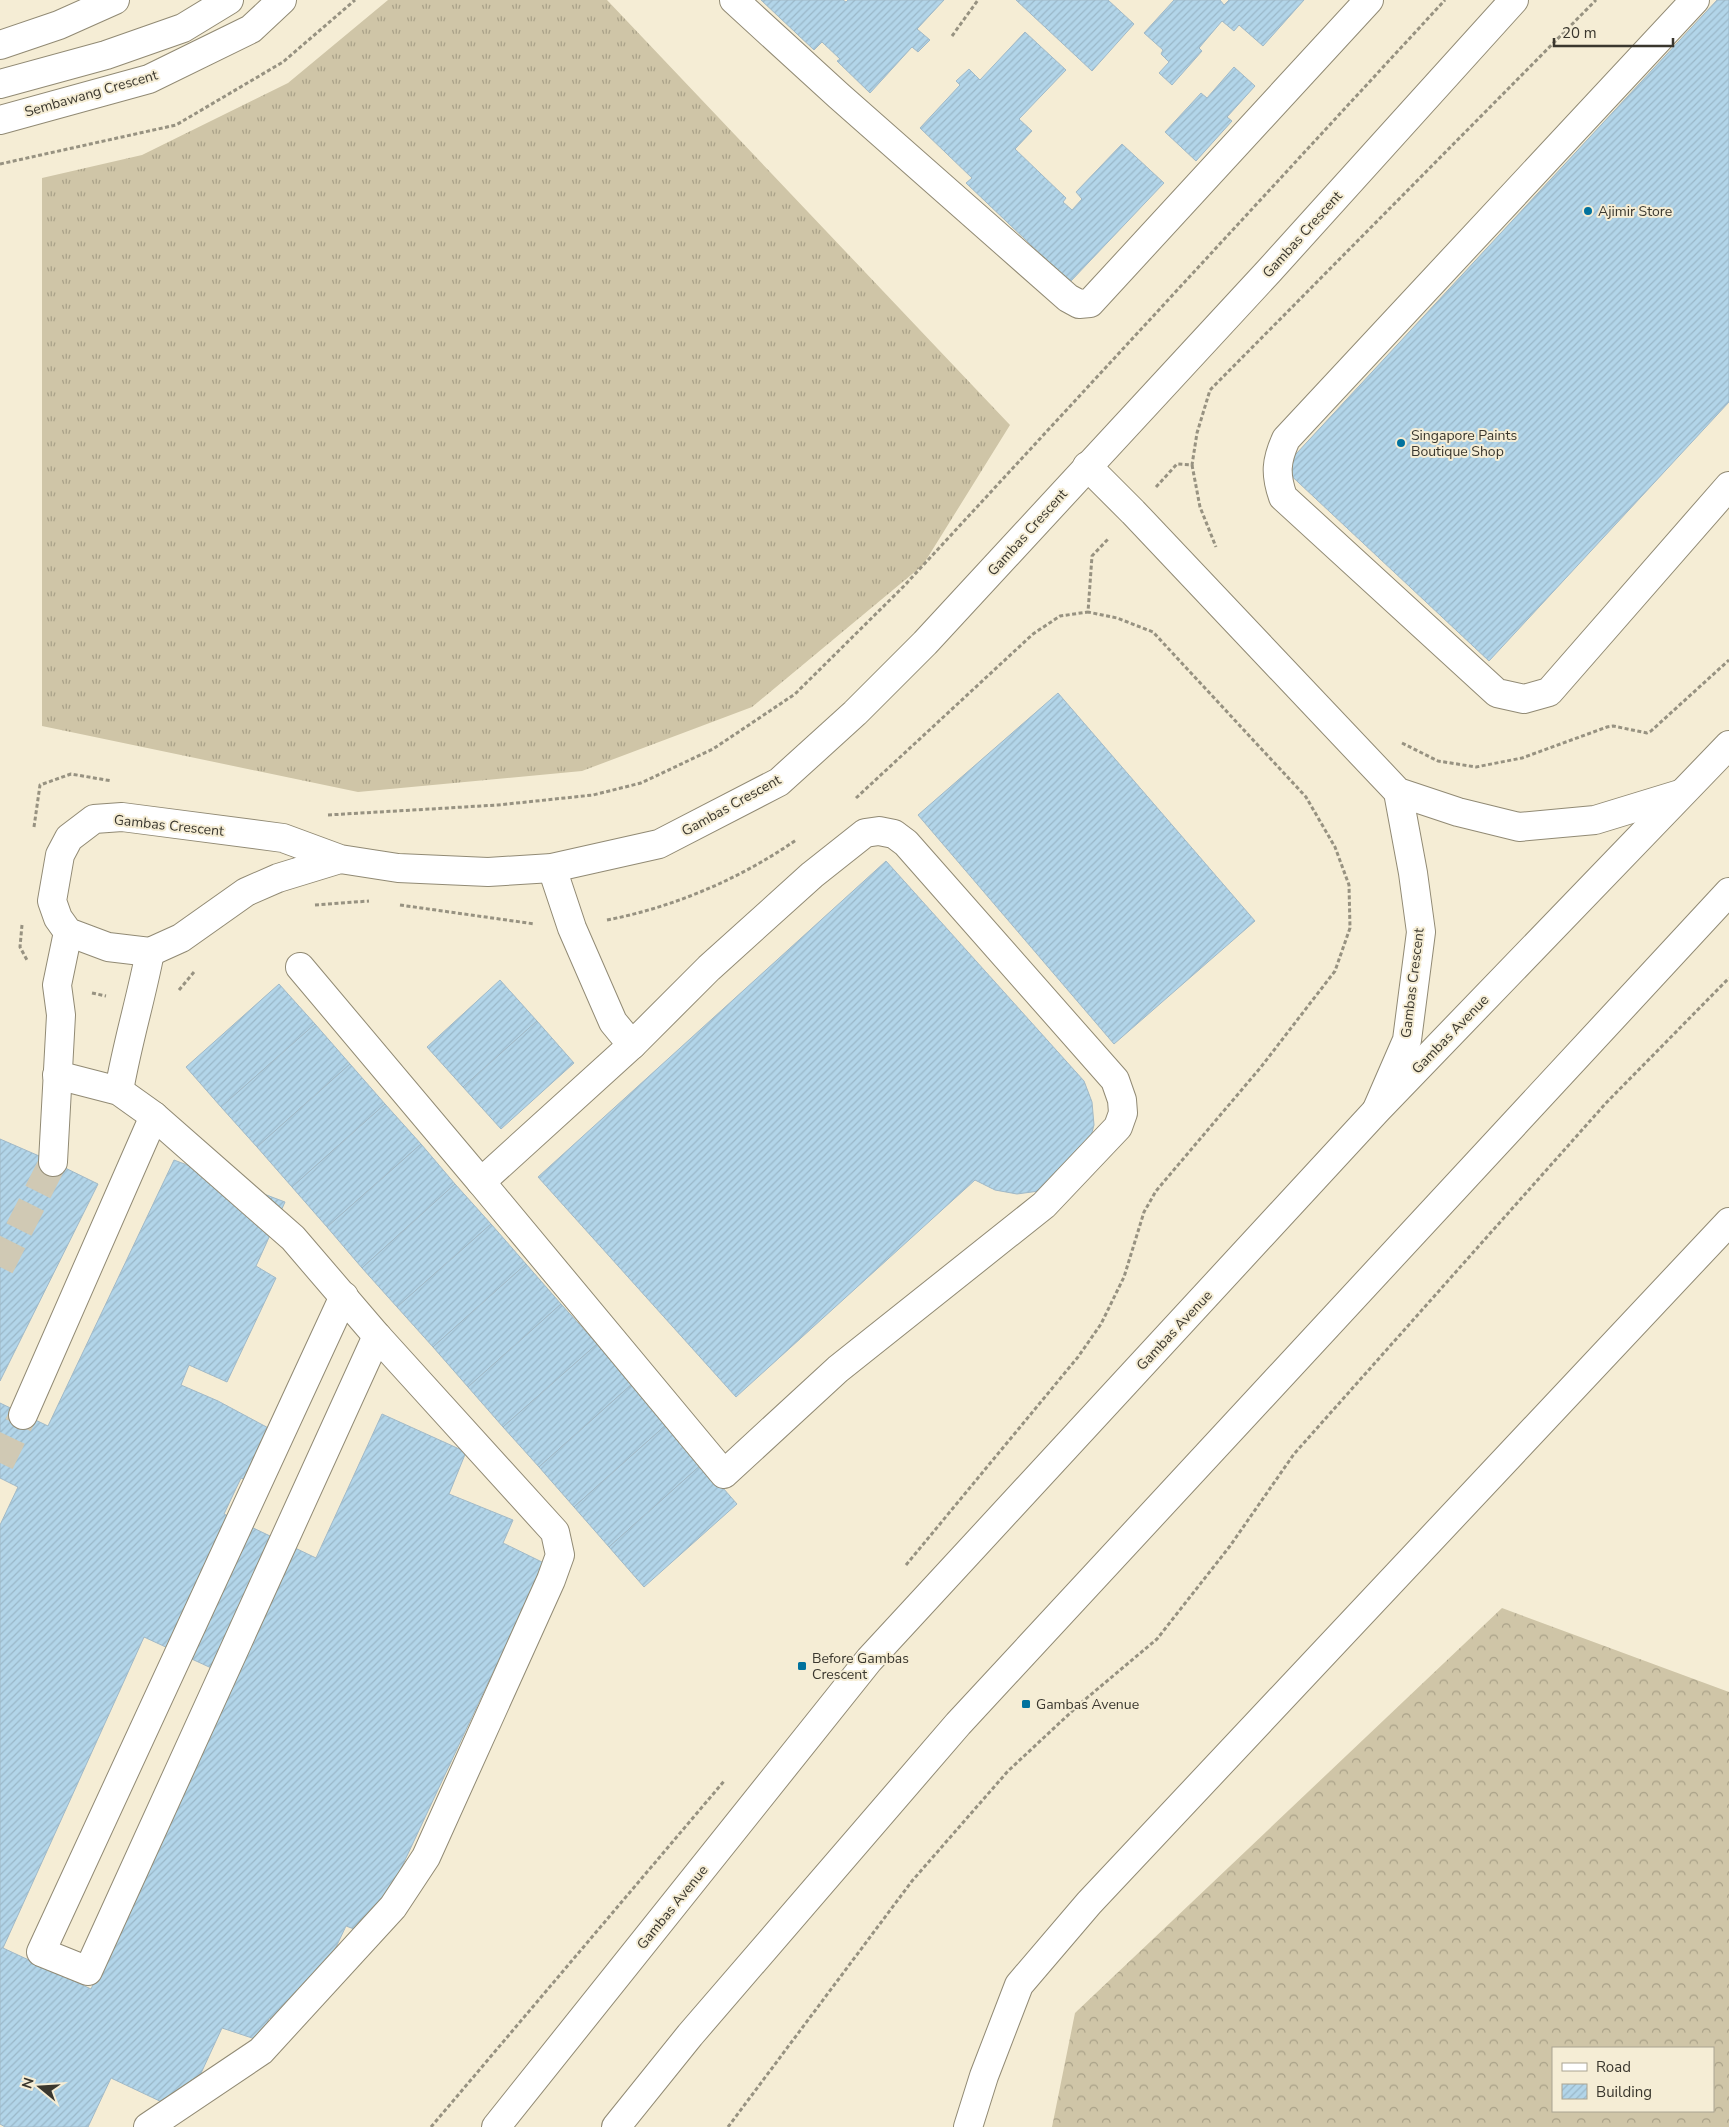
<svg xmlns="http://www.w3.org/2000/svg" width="1729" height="2127" font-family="'Nunito Sans',sans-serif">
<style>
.grass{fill:url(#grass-tufts)}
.forest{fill:url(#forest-crowns);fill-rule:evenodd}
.building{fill:url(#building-hatch);stroke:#a1b9c7;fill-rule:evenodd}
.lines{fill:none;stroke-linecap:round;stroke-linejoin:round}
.minor-tunnel{stroke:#d0c9b4;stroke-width:28;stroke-dasharray:28 14;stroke-linecap:butt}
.minor-casing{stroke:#918a74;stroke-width:30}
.major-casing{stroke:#918a74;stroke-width:30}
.path{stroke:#979281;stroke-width:3;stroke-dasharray:4 2.5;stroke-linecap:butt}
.minor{stroke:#fff;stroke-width:28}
.major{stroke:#fff;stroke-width:28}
.poi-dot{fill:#01729d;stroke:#f5edd5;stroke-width:2}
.labels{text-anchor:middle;stroke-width:4;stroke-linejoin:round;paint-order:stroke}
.street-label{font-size:14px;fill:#3a372e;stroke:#f5edd5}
.poi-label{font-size:14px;fill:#3a372e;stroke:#f5edd5;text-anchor:start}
</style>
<defs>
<pattern id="grass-tufts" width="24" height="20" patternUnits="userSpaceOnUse" patternTransform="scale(1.25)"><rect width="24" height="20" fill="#cfc5a7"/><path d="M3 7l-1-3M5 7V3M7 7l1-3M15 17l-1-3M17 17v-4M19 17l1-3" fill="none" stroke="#a9a188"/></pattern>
<pattern id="forest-crowns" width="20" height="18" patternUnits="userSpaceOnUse" patternTransform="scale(1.25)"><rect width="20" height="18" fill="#cfc5a7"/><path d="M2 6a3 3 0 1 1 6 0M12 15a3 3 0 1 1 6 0" fill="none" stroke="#a9a188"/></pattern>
<pattern id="building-hatch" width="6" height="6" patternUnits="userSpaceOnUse" patternTransform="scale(1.25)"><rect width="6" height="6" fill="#b2d5e9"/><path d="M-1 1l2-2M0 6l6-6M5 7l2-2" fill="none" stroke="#9ab7c8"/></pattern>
</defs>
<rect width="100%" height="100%" fill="#f5edd5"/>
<path class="grass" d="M 388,0 L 607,0 L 1010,425 L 923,565 L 752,707 L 582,771 L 358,792 L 42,726 L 42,178 L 142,155 L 288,83 Z"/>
<path class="forest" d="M 1502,1608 L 1729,1692 L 1729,2127 L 1052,2127 L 1075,2013 ZM 1553,2048 L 1713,2048 L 1713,2111 L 1553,2111 Z"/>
<g class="building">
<path d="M 761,0 L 843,0 L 846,2 L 848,0 L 944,0 L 917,29 L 930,40 L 918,52 L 912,47 L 870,93 L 837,61 L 840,59 L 822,42 L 814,50 Z"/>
<path d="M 1016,0 L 1108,0 L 1134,24 L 1092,71 Z"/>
<path d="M 1174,0 L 1220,0 L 1224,5 L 1229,0 L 1304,0 L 1263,46 L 1239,25 L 1234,31 L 1222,21 L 1199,48 L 1202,51 L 1172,85 L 1159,73 L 1169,62 L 1161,54 L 1163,50 L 1144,33 Z"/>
<path d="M 1717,0 L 1729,0 L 1729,402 L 1489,661 L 1283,468 Z"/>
<path d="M 1025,32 L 1066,70 L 1019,119 L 1032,131 L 1015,149 L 1066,198 L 1063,202 L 1072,210 L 1082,199 L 1076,192 L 1122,144 L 1164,183 L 1070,282 L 966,183 L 972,178 L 920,128 L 960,85 L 956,81 L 969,69 L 980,80 Z"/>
<path d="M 1234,67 L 1255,86 L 1227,117 L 1232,121 L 1196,161 L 1165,132 L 1201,93 L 1207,98 Z"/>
<path d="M 1058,693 L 1255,921 L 1114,1044 L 918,815 Z"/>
<path d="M 886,861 L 1084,1081 L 1092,1102 L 1094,1125 L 1088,1147 L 1039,1191 L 1017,1194 L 995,1190 L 975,1180 L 736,1397 L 538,1177 Z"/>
<path d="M 500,980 L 537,1021 L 463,1087 L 427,1047 Z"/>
<path d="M 279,984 L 315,1024 L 221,1107 L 186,1067 Z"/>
<path d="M 537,1021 L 574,1063 L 501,1129 L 463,1087 Z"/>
<path d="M 315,1024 L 350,1064 L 257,1147 L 221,1107 Z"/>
<path d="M 350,1064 L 385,1104 L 292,1187 L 257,1147 Z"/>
<path d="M 385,1104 L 421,1144 L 327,1227 L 292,1187 Z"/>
<path d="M 0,1139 L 53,1162 L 98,1184 L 0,1381 Z"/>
<path d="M 421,1144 L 455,1184 L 362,1268 L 327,1227 Z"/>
<path d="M 174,1160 L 285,1202 L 256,1266 L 276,1278 L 227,1382 L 189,1365 L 181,1385 L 218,1401 L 274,1431 L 251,1482 L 241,1478 L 224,1514 L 316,1558 L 382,1414 L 466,1452 L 449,1494 L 513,1520 L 503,1543 L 544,1563 L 370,1935 L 346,1926 L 312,1998 L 290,2026 L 269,2018 L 261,2041 L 222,2028 L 183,2112 L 111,2078 L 88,2127 L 5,2127 L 0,2124 L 0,1525 L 18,1487 L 0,1478 L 0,1403 L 48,1426 ZM 144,1637 L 233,1678 L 91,1989 L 3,1948 Z"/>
<path d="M 455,1184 L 491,1224 L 397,1307 L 362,1268 Z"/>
<path d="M 491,1224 L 526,1264 L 433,1347 L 397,1307 Z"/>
<path d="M 526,1264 L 561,1304 L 468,1387 L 433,1347 Z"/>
<path d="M 561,1304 L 597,1344 L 503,1427 L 468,1387 Z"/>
<path d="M 597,1344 L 632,1384 L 539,1467 L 503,1427 Z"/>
<path d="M 632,1384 L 667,1424 L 574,1507 L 539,1467 Z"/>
<path d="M 667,1424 L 702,1464 L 609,1547 L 574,1507 Z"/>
<path d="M 702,1464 L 737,1504 L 644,1587 L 609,1547 Z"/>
</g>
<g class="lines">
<g class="minor-tunnel">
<path d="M 0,1267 L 53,1162"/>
<path d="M 0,1463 L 23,1415"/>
</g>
<defs>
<g id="minor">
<path d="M 734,0 L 839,96 L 1068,298 L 1079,304 L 1090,303 L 1369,0"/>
<path d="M 1695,0 L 1286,439 C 1276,461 1275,474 1283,497 L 1497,693 L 1524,699 L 1549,692 L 1729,486"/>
<path d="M 0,45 L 59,25 L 115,0"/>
<path d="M 0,84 L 106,55 L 183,28 L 229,0"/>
<path d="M 0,120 L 149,79 L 251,29 L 282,0"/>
<path d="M 1087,466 L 1133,512 L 1398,792 L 1458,812 L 1519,827 L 1595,820 L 1680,794"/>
<path d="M 340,859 L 278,878 L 246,892 L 181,938 L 150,952 L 108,947 L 68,932 L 58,918 L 52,901 L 60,855 L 69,838 L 94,819 L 122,817 L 283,838 L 340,859 L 398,868 L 488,872 L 552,868 L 659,844 L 779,782 L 855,713 L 925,643 L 1269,271 L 1514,0"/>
<path d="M 300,967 L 481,1182 L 632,1045 L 613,1022 L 572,928 L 552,868"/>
<path d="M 57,1075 L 119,1091 L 154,1116 L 293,1238 L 377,1336 L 555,1532 L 560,1555 L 551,1580 L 426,1857 L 393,1907 L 261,2051 L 148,2127"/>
<path d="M 119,1091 C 127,1044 141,999 150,952"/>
<path d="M 1377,1109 L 1407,1040 L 1421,932 L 1413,873 L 1398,792"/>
<path d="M 53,1162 L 61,1015 L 57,985 L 68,932"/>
<path d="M 481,1182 L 724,1474 L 838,1369 L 1044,1205 L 1118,1127 L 1123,1113 L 1122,1100 L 1115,1080 L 906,843 L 894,834 L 879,831 L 865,833 L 812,875 L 709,968 L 632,1045"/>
<path d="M 344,1296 L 41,1952 L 88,1971 L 377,1336"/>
<path d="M 23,1415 L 154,1116"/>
<path d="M 968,2127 L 984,2076 L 1019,1985 L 1089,1903 L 1729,1222"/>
</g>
<g id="major">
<path d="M 496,2127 L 869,1660 L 1377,1110 L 1729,745"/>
<path d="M 616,2127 L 690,2035 L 958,1724 L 1729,892"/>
</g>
</defs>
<use href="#minor" class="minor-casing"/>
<use href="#major" class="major-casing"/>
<g class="path">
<path d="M 952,36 L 978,0"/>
<path d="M 0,164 L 176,125 L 283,62 L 355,0"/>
<path d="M 1192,465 L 1200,507 L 1216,547"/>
<path d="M 1156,487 L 1177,464 L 1192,465 L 1197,433 L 1210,390 L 1596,0"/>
<path d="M 1402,743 L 1438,761 L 1476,767 L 1522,758 L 1607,727 L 1613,726 L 1647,733 L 1651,731 L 1729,660"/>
<path d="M 856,798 L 1033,634 L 1060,616 L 1088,612 L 1092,556 L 1109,538"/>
<path d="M 328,815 L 498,805 L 593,795 L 641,783 L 713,749 L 795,694 L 904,586 L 1445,0"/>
<path d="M 34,827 L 40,785 L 71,774 L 112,781"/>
<path d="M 315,905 L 369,901"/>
<path d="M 400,905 L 535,924"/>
<path d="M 607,920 C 674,907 740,879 796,840"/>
<path d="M 22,925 L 20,947 L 27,960"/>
<path d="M 179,990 L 194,972"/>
<path d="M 92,993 L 106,996"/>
<path d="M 906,1565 L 1078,1357 L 1101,1324 L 1124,1277 L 1144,1212 L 1156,1191 L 1261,1067 L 1335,971 L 1350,928 L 1349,885 L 1335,847 L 1306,797 L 1153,632 L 1117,618 L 1088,612"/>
<path d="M 431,2127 L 725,1780"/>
<path d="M 728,2127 L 912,1881 L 1008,1771 L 1082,1702 L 1157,1639 L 1230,1546 L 1294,1454 L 1606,1103 L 1729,978"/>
</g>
<use href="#minor" class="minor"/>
<use href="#major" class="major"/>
</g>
<g class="poi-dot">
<circle cx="1588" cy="211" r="5"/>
<circle cx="1401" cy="443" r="5"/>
<rect x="797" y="1661" width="10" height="10" rx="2.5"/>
<rect x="1021" y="1699" width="10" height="10" rx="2.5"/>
</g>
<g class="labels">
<g class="street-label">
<text transform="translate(91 93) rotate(-16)" y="5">Sembawang Crescent</text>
<text transform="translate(1302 234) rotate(-48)" y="5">Gambas Crescent</text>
<text transform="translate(1027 532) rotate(-48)" y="5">Gambas Crescent</text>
<text transform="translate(731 805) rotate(-29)" y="5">Gambas Crescent</text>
<text transform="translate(169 825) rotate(6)" y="5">Gambas Crescent</text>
<text transform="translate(1412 983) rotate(-83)" y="5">Gambas Crescent</text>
<text transform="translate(1450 1034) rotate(-46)" y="5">Gambas Avenue</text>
<text transform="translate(1174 1330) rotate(-47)" y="5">Gambas Avenue</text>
<text transform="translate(672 1907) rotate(-51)" y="5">Gambas Avenue</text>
</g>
<g class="poi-label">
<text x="1598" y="216">Ajimir Store</text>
<text x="1411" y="440">Singapore Paints<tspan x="1411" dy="16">Boutique Shop</tspan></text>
<text x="812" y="1663">Before Gambas<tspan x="812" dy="16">Crescent</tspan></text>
<text x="1036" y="1709">Gambas Avenue</text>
</g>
</g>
<rect x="1552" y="2047" width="162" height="65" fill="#f5edd5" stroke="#aaa492"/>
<rect x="1562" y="2063" width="25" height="8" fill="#ffffff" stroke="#aaa492"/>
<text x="1596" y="2072" font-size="15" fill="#3a372e">Road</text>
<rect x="1562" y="2084" width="25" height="15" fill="url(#building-hatch)" stroke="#aaa492"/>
<text x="1596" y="2097" font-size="15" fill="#3a372e">Building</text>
<g transform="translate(40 2087) rotate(288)" stroke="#f5edd5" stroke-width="4" paint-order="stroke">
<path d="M0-4L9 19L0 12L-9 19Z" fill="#3a372e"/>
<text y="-8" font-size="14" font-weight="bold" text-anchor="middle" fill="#3a372e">N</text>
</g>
<path d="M1554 38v8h119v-8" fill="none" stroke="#3a372e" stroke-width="2.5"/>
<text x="1562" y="38" font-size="15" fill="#3a372e" stroke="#f5edd5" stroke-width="4" paint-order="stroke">20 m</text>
</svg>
